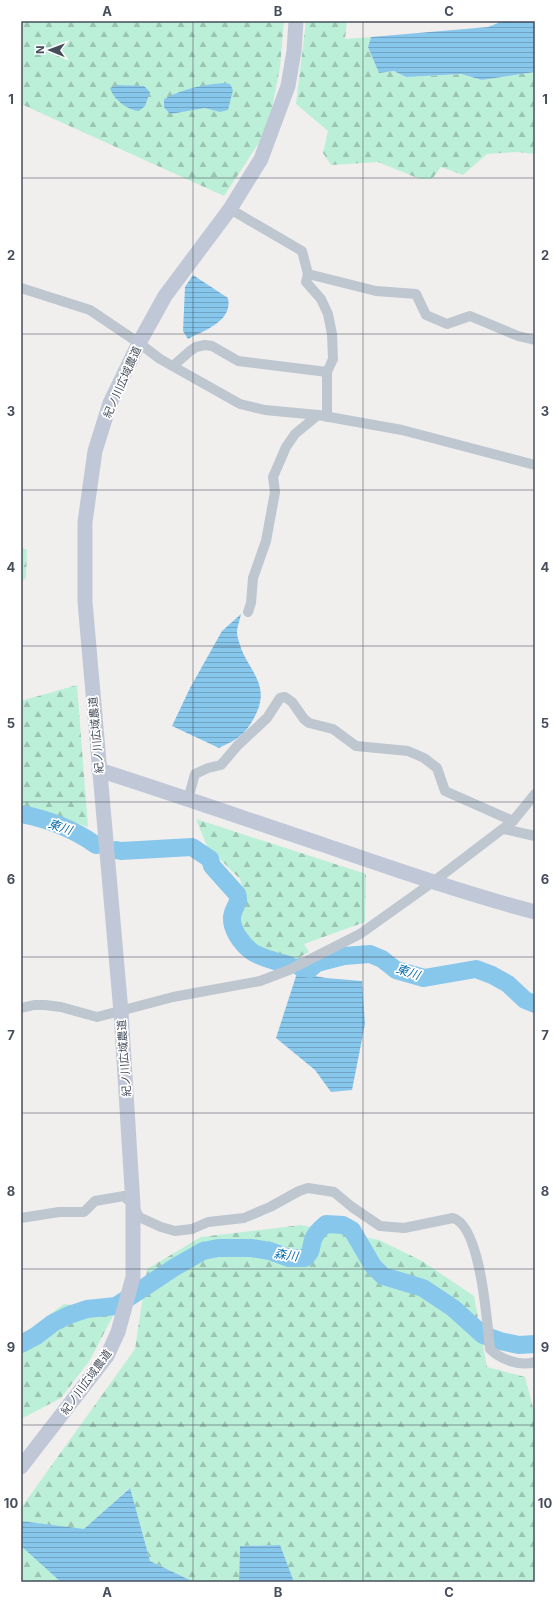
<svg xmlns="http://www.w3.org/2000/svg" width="556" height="1603" font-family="Inter,'Noto Sans JP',sans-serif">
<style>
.forest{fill:url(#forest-firs)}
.water{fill:url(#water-rules)}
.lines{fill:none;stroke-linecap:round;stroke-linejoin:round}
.river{stroke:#88c7ec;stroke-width:18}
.street{stroke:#bec6d0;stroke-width:10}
.secondary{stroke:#c0c8d7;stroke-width:15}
.grid{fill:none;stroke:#464e5c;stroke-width:1;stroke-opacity:0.55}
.labels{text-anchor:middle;stroke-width:3.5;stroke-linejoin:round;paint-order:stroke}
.street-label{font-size:11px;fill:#464e5c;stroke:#fff}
.water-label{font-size:12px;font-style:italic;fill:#0b6eaa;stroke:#fff}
.neatline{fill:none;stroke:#464e5c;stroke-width:1.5}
.grid-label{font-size:13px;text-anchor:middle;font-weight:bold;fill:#464e5c}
</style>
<defs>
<pattern id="forest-firs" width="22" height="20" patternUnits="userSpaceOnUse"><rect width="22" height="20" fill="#bcefd8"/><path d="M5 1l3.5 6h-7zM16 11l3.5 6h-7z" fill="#9bc4b2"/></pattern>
<pattern id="water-rules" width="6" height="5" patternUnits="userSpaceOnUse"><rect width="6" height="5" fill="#88c7ec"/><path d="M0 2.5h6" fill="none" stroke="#71a4c2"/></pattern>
</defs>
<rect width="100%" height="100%" fill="#f1eeee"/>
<g class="forest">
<path d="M 21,21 L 284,21 L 280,67 L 268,129 L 224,196 L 21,104 Z"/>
<path d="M 306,21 L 347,21 L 345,39 L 371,37 L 368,47 L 379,73 L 394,71 L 406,77 L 461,74 L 482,80 L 535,72 L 535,154 L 517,152 L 487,154 L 463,175 L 441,167 L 432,179 L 420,179 L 378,162 L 331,165 L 323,153 L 328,131 L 296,104 Z"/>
<path d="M 21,547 L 27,550 L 26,578 L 21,583 Z"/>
<path d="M 77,685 L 88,827 L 21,806 L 21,701 Z"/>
<path d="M 196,819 L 366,874 L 365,922 L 304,944 L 309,952 L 296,959 L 256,949 L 244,937 L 238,925 L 240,911 L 246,899 L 240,879 L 207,846 Z"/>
<path d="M 301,1225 L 379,1240 L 422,1261 L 474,1296 L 487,1367 L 525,1377 L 535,1415 L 535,1582 L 294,1582 L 279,1545 L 240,1546 L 239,1582 L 194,1582 L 150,1561 L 129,1488 L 84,1530 L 21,1521 L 21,1508 L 135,1349 L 147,1269 L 201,1237 Z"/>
<path d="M 64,1304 L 115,1312 L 90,1360 L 61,1398 L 21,1419 L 21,1335 Z"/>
<path d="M 21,1546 L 62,1581 L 61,1582 L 21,1582 Z"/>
</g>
<g class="water">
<path d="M 503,21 L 535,21 L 535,72 L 482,80 L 461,74 L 406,77 L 394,71 L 379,73 L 368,47 L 371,37 L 488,27 Z"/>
<path d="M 225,83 L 230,84 L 233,90 L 228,110 L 220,112 L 205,108 L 170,114 L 164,107 L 164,99 C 185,88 201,85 225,83 Z"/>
<path d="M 118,85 L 144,86 L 150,92 L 145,106 L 139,111 C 127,110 113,99 110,88 Z"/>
<path d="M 193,275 L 228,298 C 233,321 205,330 188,339 L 183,331 L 185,287 Z"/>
<path d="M 241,614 C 240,620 237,627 237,632 C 237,635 238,639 239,642 C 247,671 272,683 255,716 C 245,735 238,739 219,748 L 172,726 L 190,688 L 222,631 Z"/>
<path d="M 297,973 L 326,978 L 362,981 L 365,1024 L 352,1090 L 331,1092 L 315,1070 L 276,1038 Z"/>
<path d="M 130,1488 L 150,1561 L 194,1582 L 61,1582 L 21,1546 L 21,1521 L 84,1529 Z"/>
<path d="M 280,1545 L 294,1582 L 239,1582 L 240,1546 Z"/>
</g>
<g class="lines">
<g class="river">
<path d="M 21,814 C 47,819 75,830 96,845"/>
<path d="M 116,850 L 121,851 L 192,847 L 210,859 L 212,866 L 237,894 C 241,903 233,907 232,917 C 231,929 241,943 251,951 C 260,958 279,962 289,965"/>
<path d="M 300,967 L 310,969 L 317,963 L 344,956 L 370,954 L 382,959 L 396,970 L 424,978 L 476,969 L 492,975 L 508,984 L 525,1000 L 535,1004"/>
<path d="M 21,1344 L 36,1336 L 53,1323 L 69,1315 L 87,1309 L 116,1306 L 175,1267 L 203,1251 L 218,1248 L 251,1248 L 270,1251 L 289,1258 L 305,1258 C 313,1250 310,1249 313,1240 C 315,1233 321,1228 326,1224 L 343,1225 L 352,1230 L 373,1266 L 383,1276 L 423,1288 L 453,1308 L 483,1335 L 500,1341 L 519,1345 L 535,1344"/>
</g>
<g class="street">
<path d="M 308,274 L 376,291 L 416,294 L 426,315 L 447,324 L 470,316 L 518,336 L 535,340"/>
<path d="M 21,288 L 90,310 L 139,343 L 160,359 L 240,404 L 265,410 L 318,415 L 402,430 L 535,465"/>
<path d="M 173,366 L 190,351 L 196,347 L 205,345 L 212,346 L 238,361 L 327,372 L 333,359 L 332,334 L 328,314 L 321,299 L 306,282 L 308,274 L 302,251 L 230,209"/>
<path d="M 327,417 L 327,372"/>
<path d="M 248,612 L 251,603 L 253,578 L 266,541 L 275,492 L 273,477 L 286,447 L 295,434 L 318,415"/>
<path d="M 188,799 L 195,774 L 208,768 L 221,765 L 237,746 L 267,718 L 280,698 L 285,697 L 292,702 L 304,719 L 309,723 L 333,729 L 356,746 L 408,751 L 424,758 L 437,768 L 445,791 L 513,821"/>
<path d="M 504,829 L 535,836"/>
<path d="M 21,1008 L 34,1005 L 45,1005 L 61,1007 L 97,1017 L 173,997 L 260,981 L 289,970 L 360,934 L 433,882 L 513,821 L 535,794"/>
<path d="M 21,1218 L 59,1212 L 84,1212 L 95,1201 L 124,1196 L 133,1205 L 139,1217 L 161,1227 L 175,1231 L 192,1229 L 208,1222 L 244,1218 L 270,1207 L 299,1191 L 308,1188 L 334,1192 L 352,1207 L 380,1226 L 404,1228 L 453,1218 C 481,1226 487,1323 490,1349 C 500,1359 520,1367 535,1362"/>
</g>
<g class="secondary">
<path d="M 99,770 C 174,794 249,820 324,845 C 394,869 463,893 535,912"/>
<path d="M 21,1467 L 107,1356 L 118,1332 L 133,1277 L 133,1205 L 121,1012 L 85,602 L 85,522 L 95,451 L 110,403 L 139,343 L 165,296 L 230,209 L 261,159 L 288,86 L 294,51 L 296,21"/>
</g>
</g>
<path class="grid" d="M 193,21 L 193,1582M 363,21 L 363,1582M 21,178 L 535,178M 21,334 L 535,334M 21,490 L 535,490M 21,646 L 535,646M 21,802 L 535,802M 21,957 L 535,957M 21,1113 L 535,1113M 21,1269 L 535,1269M 21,1425 L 535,1425"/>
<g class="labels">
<g class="street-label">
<text transform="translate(122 382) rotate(-66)" y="4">紀ノ川広域農道</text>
<text transform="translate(96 735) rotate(-95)" y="4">紀ノ川広域農道</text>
<text transform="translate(124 1058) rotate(-94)" y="4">紀ノ川広域農道</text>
<text transform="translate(86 1382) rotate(-54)" y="4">紀ノ川広域農道</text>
</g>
<g class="water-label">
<text transform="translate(60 827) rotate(19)" y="4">東川</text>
<text transform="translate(408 972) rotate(19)" y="4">東川</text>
<text transform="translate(286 1255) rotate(8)" y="4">森川</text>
</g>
</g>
<rect width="556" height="1603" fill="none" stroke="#ffffff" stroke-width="44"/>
<g transform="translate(50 50) rotate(271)" stroke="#ffffff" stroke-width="3" paint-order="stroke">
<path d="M0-3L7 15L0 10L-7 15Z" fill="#464e5c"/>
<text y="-6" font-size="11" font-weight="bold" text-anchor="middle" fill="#464e5c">N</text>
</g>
<rect x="22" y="22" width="512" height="1559" class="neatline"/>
<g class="grid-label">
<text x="107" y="16">A</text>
<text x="278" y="16">B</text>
<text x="449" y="16">C</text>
<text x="11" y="104">1</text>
<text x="545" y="104">1</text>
<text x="11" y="260">2</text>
<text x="545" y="260">2</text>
<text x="11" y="416">3</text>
<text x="545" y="416">3</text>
<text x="11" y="572">4</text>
<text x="545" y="572">4</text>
<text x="11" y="728">5</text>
<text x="545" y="728">5</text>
<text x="11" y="884">6</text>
<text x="545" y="884">6</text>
<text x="11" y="1040">7</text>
<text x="545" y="1040">7</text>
<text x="11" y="1196">8</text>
<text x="545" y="1196">8</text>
<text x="11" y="1352">9</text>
<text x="545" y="1352">9</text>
<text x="11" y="1508">10</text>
<text x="545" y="1508">10</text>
<text x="107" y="1597">A</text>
<text x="278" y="1597">B</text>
<text x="449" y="1597">C</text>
</g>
</svg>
